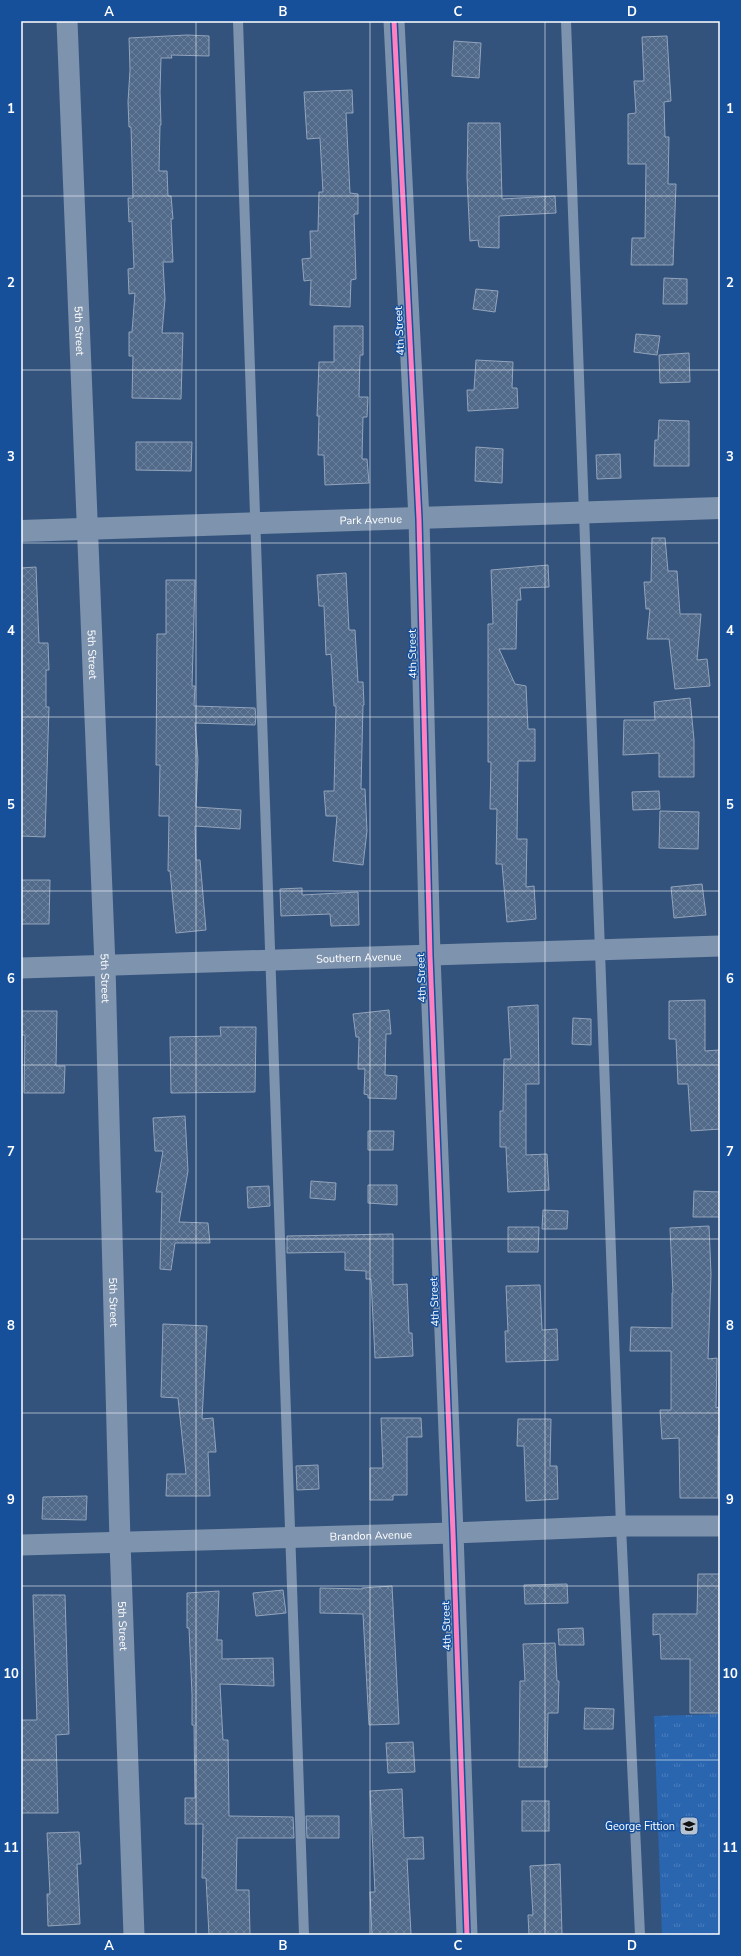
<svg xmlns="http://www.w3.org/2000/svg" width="741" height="1956" font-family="'Nunito Sans',sans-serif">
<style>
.grass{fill:url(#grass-tufts)}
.building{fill:url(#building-cross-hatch);stroke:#93a4bb}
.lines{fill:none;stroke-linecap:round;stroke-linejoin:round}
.service{stroke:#7e93ae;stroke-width:10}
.minor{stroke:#7e93ae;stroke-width:21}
.tertiary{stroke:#7e93ae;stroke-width:22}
.cycleway-casing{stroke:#164f9a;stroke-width:8}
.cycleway{stroke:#ff80c0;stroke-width:5}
.grid{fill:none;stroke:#fff;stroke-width:1;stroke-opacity:0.55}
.labels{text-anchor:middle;stroke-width:3;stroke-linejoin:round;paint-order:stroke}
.street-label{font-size:11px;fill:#fff;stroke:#164f9a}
.poi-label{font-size:11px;fill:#fff;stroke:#164f9a;text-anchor:end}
.neatline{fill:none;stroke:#fff;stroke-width:1.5}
.grid-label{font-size:13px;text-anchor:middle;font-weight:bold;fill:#fff}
</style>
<defs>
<pattern id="grass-tufts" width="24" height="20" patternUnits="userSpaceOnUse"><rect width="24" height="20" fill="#2a66af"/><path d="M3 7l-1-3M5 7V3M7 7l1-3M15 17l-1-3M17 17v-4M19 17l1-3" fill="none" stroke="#4a7dbb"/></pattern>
<pattern id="building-cross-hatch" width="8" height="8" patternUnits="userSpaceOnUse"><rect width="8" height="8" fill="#516a8a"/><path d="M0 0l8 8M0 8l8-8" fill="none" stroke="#6b809c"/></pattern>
</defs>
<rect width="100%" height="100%" fill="#34537c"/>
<path class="grass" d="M 720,1714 L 720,1935 L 662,1935 L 654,1716 Z"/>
<g class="building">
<path d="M 187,35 L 209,36 L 209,56 L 171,55 L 172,58 L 161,58 L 160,92 L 161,125 L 160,125 L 159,171 L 167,171 L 168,196 L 171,196 L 173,219 L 171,219 L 173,262 L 163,262 L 165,299 L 162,333 L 183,333 L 181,399 L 132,398 L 133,356 L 129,356 L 129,332 L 132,332 L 135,293 L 129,294 L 128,269 L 134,268 L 132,221 L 129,222 L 128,198 L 133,198 L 131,127 L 129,127 L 128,102 L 130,70 L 129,38 Z"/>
<path d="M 667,36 L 671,101 L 664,102 L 665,137 L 669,137 L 668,184 L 676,184 L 673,265 L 631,265 L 632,238 L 645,238 L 646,164 L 628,164 L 628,114 L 636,113 L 634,81 L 644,81 L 642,37 Z"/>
<path d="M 454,41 L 481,43 L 479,78 L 452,76 Z"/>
<path d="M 352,90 L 353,113 L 346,113 L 350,193 L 358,194 L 358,214 L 354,214 L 356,279 L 351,280 L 350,307 L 310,305 L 311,280 L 304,281 L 302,259 L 311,258 L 310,231 L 318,231 L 319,192 L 323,192 L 320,138 L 307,139 L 304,92 Z"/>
<path d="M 468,123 L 500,123 L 502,199 L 555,196 L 556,213 L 499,216 L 499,248 L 479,247 L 478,240 L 470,241 L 467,177 Z"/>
<path d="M 664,278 L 687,279 L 687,304 L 663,304 Z"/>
<path d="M 476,289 L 498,291 L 495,312 L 473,309 Z"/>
<path d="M 334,326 L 363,326 L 363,355 L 360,355 L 359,397 L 368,397 L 367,417 L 363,417 L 362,459 L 367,459 L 369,483 L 325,485 L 324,455 L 318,455 L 319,416 L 317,416 L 319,362 L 334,362 Z"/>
<path d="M 636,334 L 660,336 L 657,355 L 634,352 Z"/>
<path d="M 689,353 L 690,382 L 660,383 L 659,355 Z"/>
<path d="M 476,360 L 513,362 L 512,388 L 517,388 L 518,408 L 468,411 L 467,390 L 474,390 Z"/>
<path d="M 659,420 L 689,421 L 689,466 L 654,466 L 655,440 L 658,440 Z"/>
<path d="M 136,442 L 192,442 L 191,471 L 136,470 Z"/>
<path d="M 476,447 L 503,449 L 502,483 L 475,481 Z"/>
<path d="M 620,454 L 621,478 L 597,479 L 596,455 Z"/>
<path d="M 652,538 L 665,538 L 668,571 L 677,571 L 680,614 L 701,614 L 697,660 L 707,659 L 710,686 L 675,689 L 669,639 L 647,639 L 650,609 L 646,609 L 644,582 L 651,582 Z"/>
<path d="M 548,565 L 549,587 L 520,588 L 521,600 L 517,600 L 516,649 L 499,649 L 515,684 L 526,686 L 528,729 L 535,729 L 535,761 L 518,761 L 517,839 L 527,839 L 526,887 L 534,886 L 536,919 L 507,922 L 502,864 L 496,864 L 497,809 L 490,809 L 491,762 L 488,762 L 488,624 L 493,624 L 491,570 Z"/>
<path d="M 36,567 L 39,643 L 48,643 L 49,670 L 46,670 L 46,707 L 49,707 L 45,837 L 21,836 L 21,568 Z"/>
<path d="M 346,573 L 349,630 L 355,630 L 358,682 L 363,682 L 364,705 L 363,705 L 361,789 L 365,789 L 367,831 L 363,865 L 333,861 L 337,816 L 326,816 L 324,791 L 334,791 L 336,706 L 334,706 L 331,654 L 326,655 L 324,606 L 319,606 L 317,575 Z"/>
<path d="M 166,580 L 195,580 L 192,686 L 195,686 L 194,706 L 255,708 L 256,717 L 255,725 L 195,723 L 198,760 L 196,807 L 241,810 L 240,829 L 195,826 L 196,860 L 200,860 L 206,930 L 176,933 L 170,871 L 168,871 L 169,816 L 159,816 L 160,765 L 156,765 L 157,634 L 166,634 Z"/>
<path d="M 690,698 L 694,740 L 694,777 L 659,777 L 659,753 L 623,755 L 624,720 L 655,720 L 654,702 Z"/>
<path d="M 659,791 L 660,809 L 633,810 L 632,792 Z"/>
<path d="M 660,811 L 699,812 L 698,849 L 659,848 Z"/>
<path d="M 21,880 L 50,880 L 49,924 L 21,924 Z"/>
<path d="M 702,884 L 706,915 L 674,918 L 671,887 Z"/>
<path d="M 302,888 L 302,895 L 358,892 L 359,925 L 331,926 L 330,914 L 281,916 L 280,889 Z"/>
<path d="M 705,1000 L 705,1051 L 719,1050 L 720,1129 L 691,1131 L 688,1084 L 678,1084 L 676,1039 L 669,1039 L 669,1001 Z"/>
<path d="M 538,1005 L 539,1084 L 526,1084 L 526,1155 L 547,1154 L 549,1190 L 508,1192 L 506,1147 L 500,1147 L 500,1111 L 503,1111 L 504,1059 L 511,1059 L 508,1007 Z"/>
<path d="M 389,1010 L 391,1034 L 386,1034 L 385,1075 L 397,1076 L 396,1099 L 368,1098 L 368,1095 L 364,1094 L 365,1069 L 358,1069 L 359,1037 L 356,1037 L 353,1014 Z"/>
<path d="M 22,1011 L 57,1011 L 56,1066 L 65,1066 L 64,1093 L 24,1093 L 25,1035 L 21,1035 Z"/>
<path d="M 573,1018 L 591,1019 L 591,1045 L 572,1044 Z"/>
<path d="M 220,1027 L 256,1027 L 255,1092 L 171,1093 L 170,1037 L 221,1036 Z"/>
<path d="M 185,1116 L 188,1171 L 179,1222 L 208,1223 L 210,1243 L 175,1243 L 171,1270 L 160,1269 L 162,1192 L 156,1192 L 163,1151 L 155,1151 L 153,1118 Z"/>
<path d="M 368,1131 L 394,1131 L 393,1150 L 368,1150 Z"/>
<path d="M 311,1181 L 336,1183 L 335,1200 L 310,1198 Z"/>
<path d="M 368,1185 L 397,1185 L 397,1205 L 368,1203 Z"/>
<path d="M 269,1186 L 270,1206 L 248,1208 L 247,1187 Z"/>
<path d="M 694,1191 L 720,1192 L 720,1217 L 693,1217 Z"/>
<path d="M 543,1210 L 568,1211 L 567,1229 L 542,1229 Z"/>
<path d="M 709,1226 L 711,1274 L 708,1359 L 717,1358 L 716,1408 L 719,1407 L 720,1429 L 720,1436 L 718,1436 L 718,1498 L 680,1498 L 679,1438 L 662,1439 L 660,1410 L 671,1410 L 671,1351 L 630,1351 L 631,1327 L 672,1328 L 672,1293 L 673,1293 L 670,1228 Z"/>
<path d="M 508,1227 L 539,1227 L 538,1252 L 508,1252 Z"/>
<path d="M 393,1234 L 393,1285 L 407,1284 L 409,1333 L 412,1333 L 413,1356 L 375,1358 L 371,1279 L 366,1279 L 366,1271 L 345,1270 L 345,1252 L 287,1253 L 287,1236 Z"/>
<path d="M 540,1285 L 542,1330 L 557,1329 L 558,1360 L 506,1362 L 505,1331 L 508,1331 L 506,1286 Z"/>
<path d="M 163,1324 L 207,1326 L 202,1419 L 213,1418 L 216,1452 L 208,1452 L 210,1496 L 166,1496 L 167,1474 L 186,1474 L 178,1398 L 161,1397 Z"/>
<path d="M 381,1418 L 421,1418 L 422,1437 L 407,1437 L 407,1495 L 393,1495 L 393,1500 L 370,1500 L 370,1468 L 383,1468 Z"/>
<path d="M 518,1419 L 551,1419 L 550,1466 L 557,1466 L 558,1499 L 526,1501 L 524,1446 L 517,1446 Z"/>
<path d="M 318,1465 L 319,1489 L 297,1490 L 296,1466 Z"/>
<path d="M 87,1496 L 86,1520 L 42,1519 L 43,1497 Z"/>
<path d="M 698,1574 L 720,1574 L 720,1713 L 690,1713 L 690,1659 L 661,1659 L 660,1634 L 653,1635 L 653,1614 L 697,1614 Z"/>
<path d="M 567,1584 L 568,1603 L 525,1604 L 524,1585 Z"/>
<path d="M 392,1586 L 399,1724 L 369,1725 L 363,1614 L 320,1613 L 320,1588 L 362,1589 L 362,1588 Z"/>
<path d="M 283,1590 L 286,1613 L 256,1616 L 253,1593 Z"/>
<path d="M 219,1591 L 217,1640 L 222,1640 L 222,1659 L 273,1658 L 274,1686 L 220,1684 L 223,1740 L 228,1740 L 229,1816 L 293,1817 L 294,1838 L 237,1838 L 236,1890 L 249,1890 L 250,1935 L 209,1935 L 206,1878 L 202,1878 L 203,1824 L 185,1824 L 185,1798 L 195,1798 L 194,1725 L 192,1725 L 192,1694 L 189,1628 L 187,1628 L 187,1593 Z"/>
<path d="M 33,1595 L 65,1595 L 69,1734 L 56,1735 L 58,1813 L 21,1813 L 21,1720 L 37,1720 Z"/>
<path d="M 583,1628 L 584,1645 L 559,1645 L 558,1629 Z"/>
<path d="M 555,1643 L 557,1681 L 559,1681 L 558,1713 L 548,1713 L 547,1767 L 519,1767 L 520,1681 L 525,1681 L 523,1644 Z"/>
<path d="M 585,1708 L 614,1709 L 613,1729 L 584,1729 Z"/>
<path d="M 413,1742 L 415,1772 L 388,1773 L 386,1743 Z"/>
<path d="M 402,1789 L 404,1838 L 423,1837 L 424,1859 L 407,1859 L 411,1934 L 372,1935 L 370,1892 L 375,1892 L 370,1791 Z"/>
<rect x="522" y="1801" width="27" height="30"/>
<path d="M 306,1816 L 339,1816 L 339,1838 L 307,1838 Z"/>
<path d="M 79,1832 L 81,1864 L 77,1864 L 80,1924 L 48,1926 L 47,1894 L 50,1894 L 47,1833 Z"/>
<path d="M 560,1864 L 562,1935 L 529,1935 L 528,1915 L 533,1915 L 530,1866 Z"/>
</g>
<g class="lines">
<g class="service">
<path d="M 238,21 L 304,1935"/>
<path d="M 566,21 L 621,1526 L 640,1935"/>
</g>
<g class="minor">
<path id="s1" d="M 67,21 L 105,966 L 120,1542 L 134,1935"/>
<path d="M 394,21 L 419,519 L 430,956 L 453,1533 L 467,1935"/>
<path id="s2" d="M 21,968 L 720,946"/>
<path id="s3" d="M 21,1545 L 453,1533 L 621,1526 L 720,1526"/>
</g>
<path class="tertiary" id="s4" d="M 21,531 L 720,508"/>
<defs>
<path id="cycleway" d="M 394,21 L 419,519 L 430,956 L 453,1533 L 467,1935"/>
</defs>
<use href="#cycleway" class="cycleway-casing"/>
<use href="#cycleway" class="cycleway"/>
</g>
<path class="grid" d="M 196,21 L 196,1935M 370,21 L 370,1935M 545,21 L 545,1935M 21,196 L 720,196M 21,370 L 720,370M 21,543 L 720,543M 21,717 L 720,717M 21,891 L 720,891M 21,1065 L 720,1065M 21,1239 L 720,1239M 21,1413 L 720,1413M 21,1586 L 720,1586M 21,1760 L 720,1760"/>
<defs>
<symbol id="school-square" viewBox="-11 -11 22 22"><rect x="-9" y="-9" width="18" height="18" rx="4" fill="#b8c3d1" stroke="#164f9a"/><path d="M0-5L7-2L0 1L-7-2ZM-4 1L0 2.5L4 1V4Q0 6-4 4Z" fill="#111"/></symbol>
</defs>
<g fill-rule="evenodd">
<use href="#school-square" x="678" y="1815" width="22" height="22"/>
</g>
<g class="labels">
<g class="street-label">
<text dy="4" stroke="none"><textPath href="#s1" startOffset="310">5th Street</textPath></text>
<text transform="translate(399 331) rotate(-93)" y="4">4th Street</text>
<text dy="4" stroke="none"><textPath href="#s4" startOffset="350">Park Avenue</textPath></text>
<text dy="4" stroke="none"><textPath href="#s1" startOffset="634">5th Street</textPath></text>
<text transform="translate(412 654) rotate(-91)" y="4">4th Street</text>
<text dy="4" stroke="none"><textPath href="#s2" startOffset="338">Southern Avenue</textPath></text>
<text dy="4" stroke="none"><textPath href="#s1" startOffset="958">5th Street</textPath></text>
<text transform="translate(421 978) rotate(-92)" y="4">4th Street</text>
<text dy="4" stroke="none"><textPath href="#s1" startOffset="1282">5th Street</textPath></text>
<text transform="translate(434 1302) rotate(-92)" y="4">4th Street</text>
<text dy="4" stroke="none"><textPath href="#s3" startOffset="350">Brandon Avenue</textPath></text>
<text dy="4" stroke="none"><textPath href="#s1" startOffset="1606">5th Street</textPath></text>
<text transform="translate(446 1626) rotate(-92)" y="4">4th Street</text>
</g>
<g class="poi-label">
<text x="675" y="1830">George Fittion</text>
</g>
</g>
<rect width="741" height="1956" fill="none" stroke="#164f9a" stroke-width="44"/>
<rect x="22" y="22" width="697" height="1912" class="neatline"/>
<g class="grid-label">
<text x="109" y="16">A</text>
<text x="283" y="16">B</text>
<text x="458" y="16">C</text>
<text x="632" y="16">D</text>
<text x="11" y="113">1</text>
<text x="730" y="113">1</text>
<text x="11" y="287">2</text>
<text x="730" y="287">2</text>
<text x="11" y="461">3</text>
<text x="730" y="461">3</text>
<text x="11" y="635">4</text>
<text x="730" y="635">4</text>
<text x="11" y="809">5</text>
<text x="730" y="809">5</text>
<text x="11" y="983">6</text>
<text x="730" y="983">6</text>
<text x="11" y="1156">7</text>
<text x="730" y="1156">7</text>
<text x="11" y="1330">8</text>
<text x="730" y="1330">8</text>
<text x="11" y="1504">9</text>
<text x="730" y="1504">9</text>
<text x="11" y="1678">10</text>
<text x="730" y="1678">10</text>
<text x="11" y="1852">11</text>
<text x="730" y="1852">11</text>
<text x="109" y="1950">A</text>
<text x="283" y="1950">B</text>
<text x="458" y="1950">C</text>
<text x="632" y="1950">D</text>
</g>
</svg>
